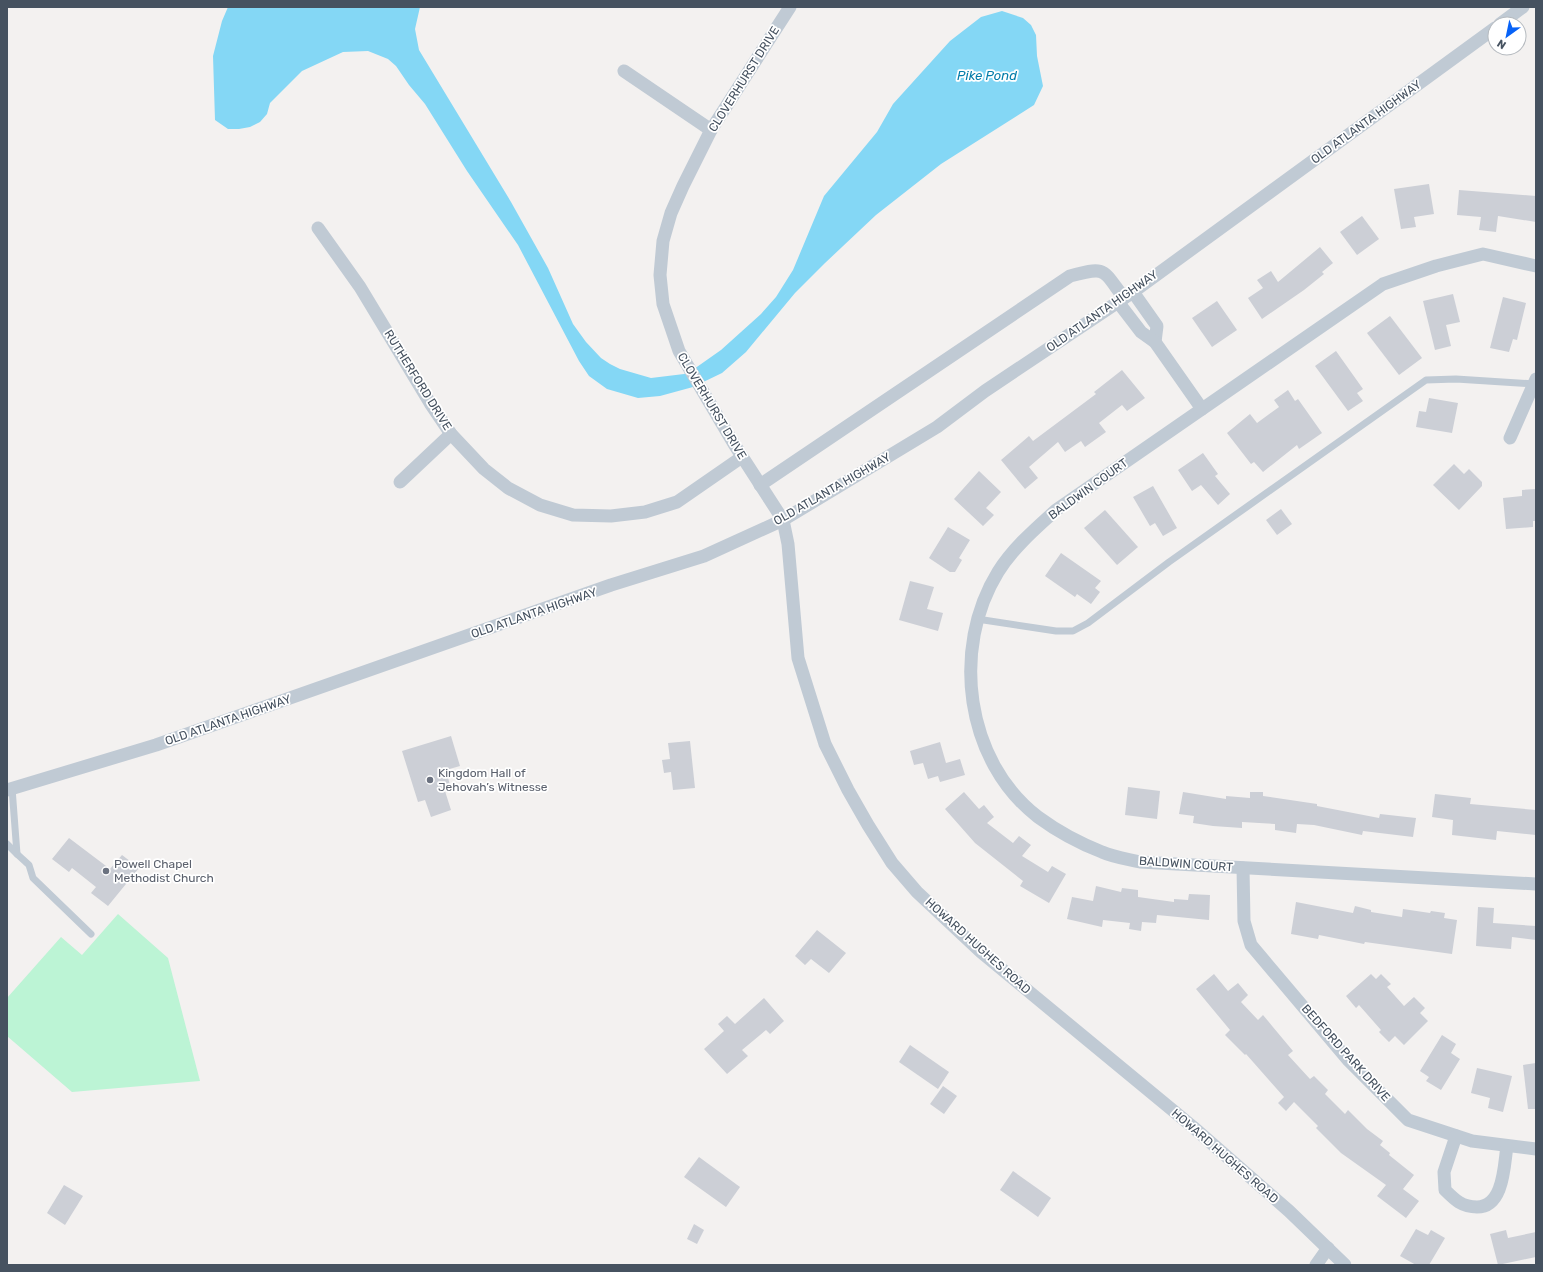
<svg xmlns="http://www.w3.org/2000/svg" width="1543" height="1272" font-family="Rubik,sans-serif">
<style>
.green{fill:#bcf4d5}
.water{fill:#84d7f5}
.building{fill:#cccfd6}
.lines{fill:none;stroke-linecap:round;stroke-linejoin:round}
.service{stroke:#c0cad4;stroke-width:7}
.minor{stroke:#c0cad4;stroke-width:13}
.worship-dot{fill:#6b7280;stroke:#fff;stroke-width:1.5}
.labels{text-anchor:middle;stroke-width:3.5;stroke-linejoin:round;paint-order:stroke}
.street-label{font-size:12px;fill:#465260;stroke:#fff}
.worship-label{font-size:12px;fill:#5b616d;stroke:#fff;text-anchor:start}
.water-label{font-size:13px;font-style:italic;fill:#027ca9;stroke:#fff}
</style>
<rect width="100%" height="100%" fill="#f3f1f0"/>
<path class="green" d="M 118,914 L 168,958 L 200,1081 L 72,1092 L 7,1036 L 7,998 L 61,937 L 82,955 Z"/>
<path class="water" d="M 228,7 L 420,7 L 415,29 L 419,50 L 511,202 L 548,268 L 573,324 L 586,342 L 601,358 L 610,364 L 620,369 L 651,378 L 684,374 L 694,369 L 721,350 L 761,314 L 776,297 L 793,270 L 824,196 L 877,132 L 893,104 L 950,41 L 981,17 L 1002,11 L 1023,18 L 1031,25 L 1036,35 L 1037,56 L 1043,86 L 1034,105 L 941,164 L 876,215 L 825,263 L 795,293 L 746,352 L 722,373 L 693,387 L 660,396 L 638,398 L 607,389 L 589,376 L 579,361 L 518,245 L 467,171 L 425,104 L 409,85 L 396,66 L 388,59 L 368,51 L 343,52 L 302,71 L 270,103 L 267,114 L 260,122 L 250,127 L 239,129 L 228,129 L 215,120 L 213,56 L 222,21 Z"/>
<g class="building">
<path d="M 1429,184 L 1434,214 L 1414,217 L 1416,227 L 1401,229 L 1394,189 Z"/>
<path d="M 1459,190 L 1536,196 L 1536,222 L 1498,216 L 1496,232 L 1479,230 L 1481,217 L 1457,215 Z"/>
<path d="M 1362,216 L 1379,239 L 1357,255 L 1340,232 Z"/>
<path d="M 1320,247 L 1333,263 L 1322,272 L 1324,274 L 1304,290 L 1262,319 L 1248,298 L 1263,288 L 1257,280 L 1271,271 L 1278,282 Z"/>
<path d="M 1453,294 L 1460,322 L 1446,325 L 1451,346 L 1435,350 L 1423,301 Z"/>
<path d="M 1503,297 L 1526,303 L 1517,340 L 1513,339 L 1509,352 L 1490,348 Z"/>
<path d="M 1217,301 L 1237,330 L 1212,347 L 1192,318 Z"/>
<path d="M 1390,316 L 1422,358 L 1399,375 L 1367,333 Z"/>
<path d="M 1336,351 L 1363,389 L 1357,393 L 1363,401 L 1348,411 L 1315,366 Z"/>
<path d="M 1122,370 L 1145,398 L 1127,411 L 1122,405 L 1099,423 L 1106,432 L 1085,447 L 1081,441 L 1065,452 L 1058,442 L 1029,467 L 1038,478 L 1025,489 L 1001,460 L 1029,436 L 1033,441 L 1096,394 L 1094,392 Z"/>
<path d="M 1288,390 L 1295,401 L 1298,399 L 1322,433 L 1299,449 L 1297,445 L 1263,472 L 1254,462 L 1251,464 L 1227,433 L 1250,414 L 1257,423 L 1279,407 L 1274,400 Z"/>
<path d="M 1429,398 L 1458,403 L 1452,433 L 1416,427 L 1419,411 L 1426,412 Z"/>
<path d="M 1203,453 L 1218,474 L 1215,476 L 1230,494 L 1218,505 L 1201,485 L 1192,491 L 1178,470 Z"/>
<path d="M 1454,464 L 1464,474 L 1469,469 L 1482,482 L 1482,486 L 1459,510 L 1433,485 Z"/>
<path d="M 979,471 L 1001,492 L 986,508 L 994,515 L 983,526 L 954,499 Z"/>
<path d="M 1153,486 L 1177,528 L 1163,536 L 1155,523 L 1150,526 L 1133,497 Z"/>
<path d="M 1536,489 L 1536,521 L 1533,521 L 1533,527 L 1506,529 L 1503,498 L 1522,496 L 1522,490 Z"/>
<path d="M 1281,509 L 1292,524 L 1277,535 L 1266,520 Z"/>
<path d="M 1105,510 L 1138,547 L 1117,565 L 1084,528 Z"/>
<path d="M 948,527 L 970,540 L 959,558 L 962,560 L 955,572 L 950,572 L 929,558 Z"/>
<path d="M 1061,553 L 1101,581 L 1095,588 L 1100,592 L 1091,604 L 1077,594 L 1075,597 L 1045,576 Z"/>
<path d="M 910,581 L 934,587 L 927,609 L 943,613 L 938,631 L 899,620 Z"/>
<path d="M 451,736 L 460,766 L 446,770 L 451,789 L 445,791 L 451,810 L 431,817 L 425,800 L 418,802 L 402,751 Z"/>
<path d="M 690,741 L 695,788 L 673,790 L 671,772 L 664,773 L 662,760 L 670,759 L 668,743 Z"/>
<path d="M 940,742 L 946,763 L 960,759 L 965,775 L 940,782 L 938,776 L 928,779 L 923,763 L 914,765 L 910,751 Z"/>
<path d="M 1128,787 L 1160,791 L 1157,819 L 1125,815 Z"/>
<path d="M 964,792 L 979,809 L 984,805 L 994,817 L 987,823 L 1013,843 L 1019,836 L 1031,845 L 1022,856 L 1048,872 L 1052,866 L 1066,874 L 1049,903 L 1020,886 L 1023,881 L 975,843 L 945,809 Z"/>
<path d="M 1183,792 L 1226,799 L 1226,796 L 1250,798 L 1250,792 L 1263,792 L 1263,796 L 1317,804 L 1317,806 L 1379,818 L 1380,814 L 1416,818 L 1413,837 L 1363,831 L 1362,835 L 1314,825 L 1297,824 L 1296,833 L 1275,830 L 1275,824 L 1242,822 L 1242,828 L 1213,826 L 1193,823 L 1194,816 L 1179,814 Z"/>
<path d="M 1435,794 L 1471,798 L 1470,804 L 1536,810 L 1536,835 L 1497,831 L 1496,840 L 1452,835 L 1453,820 L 1432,817 Z"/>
<path d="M 69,838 L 110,869 L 122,855 L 139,868 L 108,906 L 91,893 L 96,887 L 72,868 L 69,872 L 52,859 Z"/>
<path d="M 1096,886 L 1121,892 L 1122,888 L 1138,890 L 1138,897 L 1174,902 L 1174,899 L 1188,900 L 1189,894 L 1210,895 L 1209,920 L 1157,915 L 1156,923 L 1142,922 L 1141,931 L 1129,929 L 1130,923 L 1103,920 L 1102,927 L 1067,919 L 1072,897 L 1093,901 Z"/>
<path d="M 1296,902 L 1353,913 L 1355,906 L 1371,910 L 1371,912 L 1402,917 L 1403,909 L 1430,913 L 1431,911 L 1445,913 L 1444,918 L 1457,920 L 1452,954 L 1365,942 L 1364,944 L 1319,935 L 1318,939 L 1291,934 Z"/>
<path d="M 1478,907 L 1494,908 L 1493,923 L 1536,926 L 1536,940 L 1512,937 L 1511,949 L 1476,946 Z"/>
<path d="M 817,930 L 846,953 L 829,973 L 811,959 L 805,965 L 795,956 Z"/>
<path d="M 1214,974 L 1228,991 L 1238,983 L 1248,995 L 1241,1002 L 1258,1020 L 1263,1015 L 1293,1051 L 1288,1055 L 1310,1079 L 1314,1076 L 1328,1090 L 1325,1094 L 1345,1114 L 1348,1110 L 1367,1129 L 1383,1141 L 1380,1145 L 1390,1153 L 1389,1155 L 1414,1175 L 1403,1189 L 1419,1201 L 1406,1218 L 1377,1196 L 1386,1185 L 1341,1153 L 1316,1128 L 1318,1126 L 1294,1102 L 1286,1111 L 1278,1103 L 1284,1097 L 1246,1054 L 1245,1055 L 1225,1035 L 1230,1030 L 1196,989 Z"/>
<path d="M 1371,974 L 1376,979 L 1381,974 L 1391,984 L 1387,987 L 1404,1006 L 1414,997 L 1425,1008 L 1420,1013 L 1428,1021 L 1404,1045 L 1395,1036 L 1389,1042 L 1379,1032 L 1381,1030 L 1359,1005 L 1356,1008 L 1346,996 Z"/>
<path d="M 764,998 L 784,1021 L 770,1034 L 766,1030 L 742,1050 L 748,1056 L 727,1074 L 704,1049 L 724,1031 L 718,1024 L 727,1016 L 735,1024 Z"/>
<path d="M 1442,1035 L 1456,1044 L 1451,1053 L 1460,1059 L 1441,1090 L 1426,1081 L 1429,1077 L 1420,1071 Z"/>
<path d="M 910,1045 L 949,1072 L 938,1089 L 899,1062 Z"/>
<path d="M 1536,1063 L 1536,1109 L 1528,1109 L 1523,1065 Z"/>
<path d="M 1477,1068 L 1512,1076 L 1503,1112 L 1488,1108 L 1490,1098 L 1471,1093 Z"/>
<path d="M 943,1086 L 957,1096 L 944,1114 L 930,1104 Z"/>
<path d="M 699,1157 L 740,1187 L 726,1207 L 684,1177 Z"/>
<path d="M 1013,1171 L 1051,1198 L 1038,1217 L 1000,1190 Z"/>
<path d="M 64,1185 L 83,1196 L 65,1225 L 47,1213 Z"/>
<path d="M 694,1224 L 704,1230 L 697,1244 L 687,1239 Z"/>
<path d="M 1416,1229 L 1428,1235 L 1431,1230 L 1445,1238 L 1429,1265 L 1416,1265 L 1400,1256 Z"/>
<path d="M 1506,1230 L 1508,1238 L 1536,1232 L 1536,1257 L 1498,1265 L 1490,1234 Z"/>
</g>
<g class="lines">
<g class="service">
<path d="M 977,619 L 1056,631 L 1073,631 L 1088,623 L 1169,562 L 1426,380 L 1456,379 L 1534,384"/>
<path d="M 12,788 L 17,854 L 29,865 L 33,878 L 91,934"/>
<path d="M 7,844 L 17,854"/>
</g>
<g class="minor">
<path d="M 790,7 L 711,130 L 683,186 L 671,213 L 663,241 L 660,275 L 663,304 L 679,351 L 734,444 L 783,520 L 788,544 L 798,658 L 825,744 L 848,790 L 868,825 L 892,863 L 917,892 L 981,952 L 1193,1127 L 1289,1211 L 1345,1265"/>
<path d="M 1500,24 L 1523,7"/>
<path d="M 624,71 L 711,130"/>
<path d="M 318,228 L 360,287 L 430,403 L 451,434 L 484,469 L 508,488 L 540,505 L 573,515 L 611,516 L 645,512 L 677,502 L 742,457"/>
<path d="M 1536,266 L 1483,254 L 1436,266 L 1383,284 L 1056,510 C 1035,529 1013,548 998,572 C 951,648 965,761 1038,817 C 1057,831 1079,843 1102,852 C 1113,857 1127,859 1140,862 L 1536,884"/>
<path d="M 1133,292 L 1157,326 L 1155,342"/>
<path d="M 1118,302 L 1141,332 L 1155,342 L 1202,409"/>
<path d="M 1510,438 L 1536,379"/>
<path d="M 400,482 L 451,434"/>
<path d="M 760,485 L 1070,276 C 1107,266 1102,269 1124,298"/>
<path d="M 7,790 L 156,745 L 611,585 L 704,556 L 783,520 L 937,427 L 985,391 L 1133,292 L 1495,28"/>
<path d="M 1243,868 L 1244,921 L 1251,945 L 1349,1061 L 1408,1120 L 1472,1141 L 1536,1149"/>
<path d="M 1456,1136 L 1444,1172 L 1445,1190 C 1455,1200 1462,1207 1477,1207 C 1504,1207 1504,1165 1507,1146"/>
<path d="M 1316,1265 L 1328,1248"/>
</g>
</g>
<g class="worship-dot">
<circle cx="430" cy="780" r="4"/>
<circle cx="106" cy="871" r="4"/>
</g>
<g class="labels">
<g class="street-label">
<text transform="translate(744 79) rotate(-58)" y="4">CLOVERHURST DRIVE</text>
<text transform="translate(1366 122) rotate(-36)" y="4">OLD ATLANTA HIGHWAY</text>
<text transform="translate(1102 311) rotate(-35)" y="4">OLD ATLANTA HIGHWAY</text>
<text transform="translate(418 380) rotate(58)" y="4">RUTHERFORD DRIVE</text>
<text transform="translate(712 406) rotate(59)" y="4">CLOVERHURST DRIVE</text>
<text transform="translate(832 489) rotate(-30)" y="4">OLD ATLANTA HIGHWAY</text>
<text transform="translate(1088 489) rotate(-36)" y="4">BALDWIN COURT</text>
<text transform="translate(534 613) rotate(-19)" y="4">OLD ATLANTA HIGHWAY</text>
<text transform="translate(228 720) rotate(-19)" y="4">OLD ATLANTA HIGHWAY</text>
<text transform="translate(1186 864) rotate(4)" y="4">BALDWIN COURT</text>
<text transform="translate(978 946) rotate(42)" y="4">HOWARD HUGHES ROAD</text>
<text transform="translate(1346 1053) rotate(48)" y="4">BEDFORD PARK DRIVE</text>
<text transform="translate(1225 1156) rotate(41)" y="4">HOWARD HUGHES ROAD</text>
</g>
<g class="worship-label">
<text x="438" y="777">Kingdom Hall of<tspan x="438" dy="14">Jehovah’s Witnesse</tspan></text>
<text x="114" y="868">Powell Chapel<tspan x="114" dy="14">Methodist Church</tspan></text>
</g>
<g class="water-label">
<text x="987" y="80">Pike Pond</text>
</g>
</g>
<rect width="1543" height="1272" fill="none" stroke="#465260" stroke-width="16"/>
<g transform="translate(1507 36) rotate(213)"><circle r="19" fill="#ffffff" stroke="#b5babf"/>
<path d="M0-3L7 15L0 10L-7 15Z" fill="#0762f7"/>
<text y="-6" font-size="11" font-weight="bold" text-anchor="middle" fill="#465260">N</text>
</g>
</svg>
